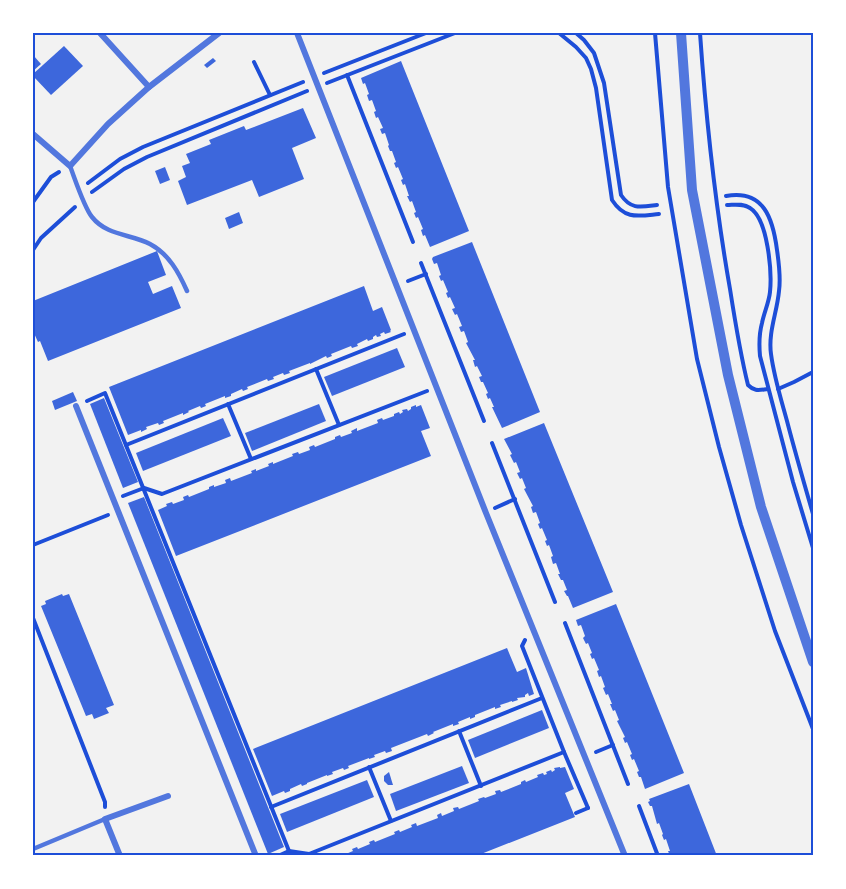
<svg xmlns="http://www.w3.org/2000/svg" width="846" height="889" font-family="Mulish,sans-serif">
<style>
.building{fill:#3d67dc}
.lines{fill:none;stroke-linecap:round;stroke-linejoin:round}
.path{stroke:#1d4ed8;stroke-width:4}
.service{stroke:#5277de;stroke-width:4.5}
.minor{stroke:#5277de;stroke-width:6}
.tertiary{stroke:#5277de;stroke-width:10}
.neatline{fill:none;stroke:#1d4ed8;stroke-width:2}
</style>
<rect width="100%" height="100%" fill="#f2f2f2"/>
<g class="building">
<path d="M 64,46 L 83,66 L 51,95 L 33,76 L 33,74 Z"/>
<path d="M 33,55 L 41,64 L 33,71 Z"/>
<path d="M 213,58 L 216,61 L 207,68 L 204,65 Z"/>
<path d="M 401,61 L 469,231 L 430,247 L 425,235 L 423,236 L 421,230 L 423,229 L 418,217 L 416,218 L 414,213 L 416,212 L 412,201 L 410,202 L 407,196 L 409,196 L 405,184 L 403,185 L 401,180 L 403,179 L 398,167 L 396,168 L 394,163 L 396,162 L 392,151 L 390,151 L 388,146 L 389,145 L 385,133 L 382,134 L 380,129 L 383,128 L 378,117 L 376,118 L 374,112 L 376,111 L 372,100 L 369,101 L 367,95 L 369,94 L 365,83 L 363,84 L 361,78 Z"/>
<path d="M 303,108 L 316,138 L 292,148 L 304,179 L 259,197 L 252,180 L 187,205 L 178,181 L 186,177 L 182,166 L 190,163 L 186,154 L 211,144 L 209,140 L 244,126 L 246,130 Z"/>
<path d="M 165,167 L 170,180 L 160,184 L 155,171 Z"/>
<path d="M 239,212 L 243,223 L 229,229 L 225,218 Z"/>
<path d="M 472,242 L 540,412 L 502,428 L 492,407 L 494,407 L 490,398 L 488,399 L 486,394 L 488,393 L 483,382 L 481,382 L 479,377 L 482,376 L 477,366 L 475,367 L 473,360 L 475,360 L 466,343 L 468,342 L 464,331 L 461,332 L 459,327 L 462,326 L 457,314 L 455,315 L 452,309 L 455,308 L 450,297 L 448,298 L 446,293 L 448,292 L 443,280 L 441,281 L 439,276 L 441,275 L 437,263 L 434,264 L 432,259 L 433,257 Z"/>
<path d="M 157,251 L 166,275 L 148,282 L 153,294 L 172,286 L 181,308 L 48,361 L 40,341 L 38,342 L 33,331 L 33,301 Z"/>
<path d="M 364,286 L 373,311 L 382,307 L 391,330 L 390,331 L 391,332 L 385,334 L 384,332 L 380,334 L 381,336 L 377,337 L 376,335 L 373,337 L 373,339 L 368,341 L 367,339 L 357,344 L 358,346 L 352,348 L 351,346 L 331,354 L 332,356 L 327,358 L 326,356 L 310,364 L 310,363 L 289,371 L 290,373 L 284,375 L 283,373 L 273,377 L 274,379 L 268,381 L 267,379 L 247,387 L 248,389 L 243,391 L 242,389 L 231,394 L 231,396 L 225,398 L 225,396 L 205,404 L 206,406 L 201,408 L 200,406 L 188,411 L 189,412 L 183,415 L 183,413 L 163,421 L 164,423 L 159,425 L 158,423 L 146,427 L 147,429 L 141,432 L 141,430 L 128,435 L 109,387 Z"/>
<path d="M 397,348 L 405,367 L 332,396 L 324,377 Z"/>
<path d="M 73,392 L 77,401 L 55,410 L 52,401 Z"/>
<path d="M 104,398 L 138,482 L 123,488 L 90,404 Z"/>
<path d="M 319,404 L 326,421 L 252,451 L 245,433 Z"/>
<path d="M 416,405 L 416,407 L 421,405 L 430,428 L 421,431 L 431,456 L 176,556 L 158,510 L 167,506 L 166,504 L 172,502 L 173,504 L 184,500 L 183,497 L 188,495 L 189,497 L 209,489 L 209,487 L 214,485 L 214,487 L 226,483 L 225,480 L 230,478 L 231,481 L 252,473 L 251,471 L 256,469 L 256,471 L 269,466 L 268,464 L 273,462 L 273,464 L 293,456 L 292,454 L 298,452 L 299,454 L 310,450 L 309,447 L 314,445 L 315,447 L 335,439 L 335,437 L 340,435 L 341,437 L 352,433 L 351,431 L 357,428 L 357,431 L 378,423 L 377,420 L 382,418 L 383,420 L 394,416 L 394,414 L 399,412 L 400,414 L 403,412 L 402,410 L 407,409 L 408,411 L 411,409 L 411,407 Z"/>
<path d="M 223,418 L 231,436 L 143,471 L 136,453 Z"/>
<path d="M 544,423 L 613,592 L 573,608 L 568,596 L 567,596 L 564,591 L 567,590 L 563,580 L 561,580 L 558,574 L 560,574 L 556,563 L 553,564 L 551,557 L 553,556 L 549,545 L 547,546 L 545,541 L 547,540 L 542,528 L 540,529 L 538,524 L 540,523 L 536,512 L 533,513 L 531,507 L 533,506 L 524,489 L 526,488 L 522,478 L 520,479 L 517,473 L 520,472 L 516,462 L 514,463 L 510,455 L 512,454 L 504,439 Z"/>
<path d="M 144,497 L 284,847 L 268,854 L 128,503 Z"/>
<path d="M 62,594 L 63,596 L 69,594 L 114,705 L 106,708 L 109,713 L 94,719 L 92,714 L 86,716 L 41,606 L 46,604 L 45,601 Z"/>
<path d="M 616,604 L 684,773 L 645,789 L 641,777 L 639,777 L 637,772 L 639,771 L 634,759 L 632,760 L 630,755 L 632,754 L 627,742 L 625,743 L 623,738 L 625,737 L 617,721 L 619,720 L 615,710 L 613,711 L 610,704 L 612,704 L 608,694 L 606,695 L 603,688 L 605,687 L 601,676 L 599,677 L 597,671 L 599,670 L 594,658 L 592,659 L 590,654 L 592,653 L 588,643 L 586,644 L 583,638 L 585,636 L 581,625 L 578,626 L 576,620 Z"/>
<path d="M 507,648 L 517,672 L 526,668 L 534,694 L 529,696 L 528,693 L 525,695 L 525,697 L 517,698 L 518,700 L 512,702 L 512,701 L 500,705 L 501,707 L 495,709 L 495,707 L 475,715 L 475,717 L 470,719 L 470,717 L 458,722 L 459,724 L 453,726 L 453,724 L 433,732 L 434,733 L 428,736 L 427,734 L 391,748 L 392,751 L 386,753 L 385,751 L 374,755 L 375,757 L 369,759 L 369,758 L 348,766 L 349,768 L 344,770 L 343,768 L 332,772 L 333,774 L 327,776 L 327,775 L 307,783 L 307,784 L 302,786 L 301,784 L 290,789 L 290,791 L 285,793 L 284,791 L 272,796 L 253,749 Z"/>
<path d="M 542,710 L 549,728 L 475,758 L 468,740 Z"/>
<path d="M 462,766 L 469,783 L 396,811 L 390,794 Z"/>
<path d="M 560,767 L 560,768 L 565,767 L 574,789 L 565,793 L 575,817 L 476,856 L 341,856 L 353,851 L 352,849 L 357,847 L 358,849 L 370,844 L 369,842 L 374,840 L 375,842 L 395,834 L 394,832 L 399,830 L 400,832 L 412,827 L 411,825 L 416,823 L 417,826 L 438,818 L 437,815 L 441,813 L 442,816 L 454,811 L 453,808 L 458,807 L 459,809 L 479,801 L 478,799 L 484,797 L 485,798 L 496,794 L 495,791 L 500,790 L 501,792 L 521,784 L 521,782 L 525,780 L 526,782 L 538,777 L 537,775 L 543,773 L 544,775 L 547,774 L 546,772 L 551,770 L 552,772 L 555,770 L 554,768 Z"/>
<path d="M 389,772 L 393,785 L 388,785 L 384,781 L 384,776 Z"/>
<path d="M 367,780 L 374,797 L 287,832 L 280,814 Z"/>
<path d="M 689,784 L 717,856 L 670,856 L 668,851 L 670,851 L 666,839 L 664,840 L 662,835 L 663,834 L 659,823 L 657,824 L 652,806 L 650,806 L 648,802 L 650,801 L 649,799 Z"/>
</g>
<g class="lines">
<g class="path">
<path d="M 559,33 L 576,47 L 586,58 L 591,69 L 596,88 L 612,200 C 625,220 638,216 659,214"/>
<path d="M 576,33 L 584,40 L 594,53 L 604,83 L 621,195 C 631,210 641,207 657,205"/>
<path d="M 655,33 L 668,187 L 697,359 L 719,447 L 741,525 L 775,631 L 813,729"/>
<path d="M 700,33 C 706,119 715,204 730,289 C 735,321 740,353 748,385 C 755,392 759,390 768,389"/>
<path d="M 254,62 L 270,95"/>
<path d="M 324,73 L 426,33"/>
<path d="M 347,75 L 413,242"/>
<path d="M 327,83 L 455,33"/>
<path d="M 88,183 L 120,159 L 143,147 L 303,82"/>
<path d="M 92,192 L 124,169 L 147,157 L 307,91"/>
<path d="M 726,196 C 764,189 773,219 777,250 C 779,264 781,277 779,291 C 777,313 768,332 771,354 C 774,377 781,399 787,421 C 795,452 804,483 813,514"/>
<path d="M 33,202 L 51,177 L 59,172"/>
<path d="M 727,205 C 734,205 743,203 750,208 C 768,219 772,272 770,292 C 769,302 764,313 762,323 C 759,334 759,345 760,356 L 793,482 L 813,548"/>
<path d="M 33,250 L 41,238 L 75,207"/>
<path d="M 421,263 L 484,421"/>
<path d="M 408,281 L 426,274"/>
<path d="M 316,369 L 339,425"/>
<path d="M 778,389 L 794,382 L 813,372"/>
<path d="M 87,401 L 105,393 L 291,856"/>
<path d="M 228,404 L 251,459"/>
<path d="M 492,443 L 555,602"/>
<path d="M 126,445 L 404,334"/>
<path d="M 123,496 L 144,488 L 162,494 L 427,391"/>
<path d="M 495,508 L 515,499"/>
<path d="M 33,545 L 108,515"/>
<path d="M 33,618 L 105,802 L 105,807"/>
<path d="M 565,623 L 628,784"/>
<path d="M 459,731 L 481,786"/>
<path d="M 564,752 L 588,808"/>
<path d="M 596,752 L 613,745"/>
<path d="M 369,767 L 391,821"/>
<path d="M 639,806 L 658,856"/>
<path d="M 271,807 L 542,698"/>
<path d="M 576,813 L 588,808"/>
<path d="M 278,856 L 289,851 L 309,854 L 564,752 L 522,646 L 525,640"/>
</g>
<g class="service">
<path d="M 70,166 C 75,179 84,207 92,217 C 107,236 131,234 150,244 C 169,254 179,273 187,291"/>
<path d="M 33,849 L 105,819"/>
</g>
<g class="minor">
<path d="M 100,33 L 149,87"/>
<path d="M 297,33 L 486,513 L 625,856"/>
<path d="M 33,134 L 70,166 L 108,124 L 149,87 L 219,33"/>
<path d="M 76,406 L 256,856"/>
<path d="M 120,856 L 105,819 L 168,796"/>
</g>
<path class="tertiary" d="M 681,33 L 692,190 L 728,375 L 761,507 L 813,662"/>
</g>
<rect width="846" height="889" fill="none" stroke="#ffffff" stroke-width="69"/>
<rect x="34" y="34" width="778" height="820" class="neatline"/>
</svg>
